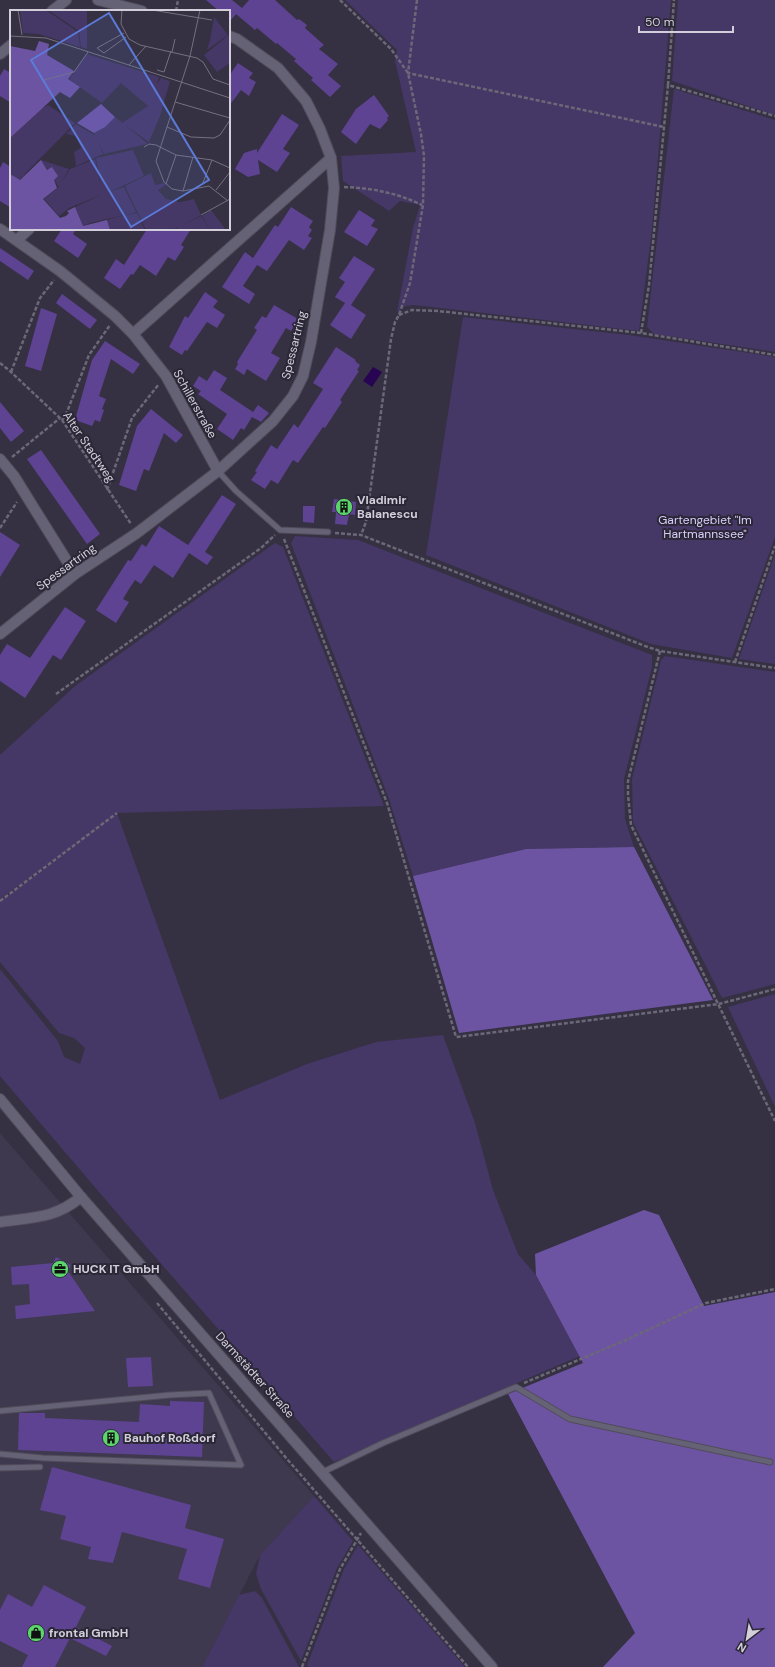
<svg xmlns="http://www.w3.org/2000/svg" width="775" height="1667" font-family="'DM Sans',sans-serif">
<style>
.built{fill:#3f394f}
.green{fill:#453766}
.forest{fill:#6d54a3}
.water{fill:#280552}
.building{fill:#5d4391}
.lines{fill:none;stroke-linecap:round;stroke-linejoin:round}
.lane-casing{stroke:#504c5a;stroke-width:7}
.street-casing{stroke:#504c5a;stroke-width:12}
.secondary-casing{stroke:#504c5a;stroke-width:12}
.path{stroke:#6c6877;stroke-width:2.5;stroke-dasharray:4 2;stroke-linecap:butt}
.lane{stroke:#666275;stroke-width:5}
.street{stroke:#666275;stroke-width:10}
.secondary{stroke:#666275;stroke-width:10}
.labels{text-anchor:middle;stroke-width:4;stroke-linejoin:round;paint-order:stroke}
.street-label{font-size:12px;fill:#d2cfda;stroke:#2b2737}
.poi-label{font-size:12px;font-weight:bold;fill:#d2cfda;stroke:#2b2737;text-anchor:start}
.park-label{font-size:12px;fill:#d9cefb;stroke:#2b2737}
.inset-road{fill:none;stroke:#74707f;stroke-width:1}
.view{fill:#5c7bd9;fill-opacity:0.15;stroke:#5c7bd9;stroke-width:2}
.inset-edge{fill:none;stroke:#d2cfda;stroke-width:2}
</style>
<rect width="100%" height="100%" fill="#353142"/>
<path class="built" d="M 0,1133 L 314,1496 L 260,1555 L 202,1667 L 0,1667 Z"/>
<g class="green">
<path d="M 345,0 L 671,0 L 652,230 L 639,331 L 414,305 L 405,306 L 397,312 L 413,228 L 420,205 L 400,201 L 389,211 L 343,181 L 341,156 L 416,152 L 395,61 L 397,50 Z"/>
<path d="M 678,0 L 775,0 L 775,115 L 672,81 Z"/>
<path d="M 674,89 L 775,120 L 775,352 L 654,334 L 647,327 Z"/>
<path d="M 463,317 L 629,335 L 775,357 L 775,537 L 732,658 L 651,644 L 426,555 Z"/>
<path d="M 295,536 L 358,540 L 652,655 L 652,667 L 624,779 L 625,819 L 634,847 L 526,849 L 413,876 L 389,799 L 291,543 Z"/>
<path d="M 275,543 L 283,547 L 384,806 L 117,813 L 220,1100 L 307,1064 L 376,1042 L 443,1035 L 475,1123 L 493,1190 L 518,1254 L 536,1275 L 580,1356 L 334,1462 L 123,1220 L 0,1076 L 0,969 L 58,1041 L 64,1057 L 80,1064 L 85,1048 L 74,1038 L 59,1033 L 0,962 L 0,901 L 82,840 L 0,899 L 0,755 L 75,686 Z"/>
<path d="M 775,554 L 775,664 L 739,659 Z"/>
<path d="M 665,656 L 775,672 L 775,984 L 722,998 L 633,822 L 632,779 L 661,660 Z"/>
<path d="M 775,994 L 775,1107 L 728,1007 Z"/>
<path d="M 314,1496 L 353,1541 L 337,1568 L 301,1661 L 261,1589 L 256,1574 L 260,1555 Z"/>
<path d="M 358,1545 L 465,1667 L 309,1667 L 307,1665 L 344,1569 Z"/>
<path d="M 255,1591 L 262,1598 L 299,1667 L 202,1667 L 239,1595 Z"/>
</g>
<g class="forest">
<path d="M 634,847 L 713,1000 L 459,1033 L 413,876 L 526,849 Z"/>
<path d="M 644,1210 L 659,1215 L 704,1306 L 775,1292 L 775,1667 L 603,1667 L 635,1633 L 508,1394 L 583,1363 L 536,1275 L 535,1254 Z"/>
</g>
<path class="water" d="M 373,367 L 382,372 L 372,387 L 363,381 Z"/>
<g class="building">
<path d="M 206,0 L 232,0 L 242,8 L 249,0 L 275,0 L 297,20 L 299,19 L 307,25 L 305,28 L 324,45 L 319,49 L 338,64 L 328,75 L 341,86 L 330,97 L 311,80 L 313,78 L 294,61 L 296,59 L 277,43 L 276,44 L 257,28 L 255,30 L 236,14 L 239,11 L 229,22 L 229,11 L 219,11 Z"/>
<path d="M 238,63 L 253,73 L 249,78 L 256,82 L 249,96 L 241,90 L 229,106 L 229,76 Z"/>
<path d="M 4,69 L 11,73 L 11,103 L 0,96 L 0,76 Z"/>
<path d="M 374,95 L 389,116 L 387,118 L 388,120 L 380,129 L 370,124 L 356,144 L 341,132 L 356,109 Z"/>
<path d="M 282,114 L 299,125 L 283,149 L 290,153 L 277,172 L 258,160 L 260,174 L 248,177 L 235,169 L 244,153 L 257,149 L 257,153 Z"/>
<path d="M 3,162 L 11,167 L 11,208 L 0,201 L 0,168 Z"/>
<path d="M 291,207 L 313,221 L 309,227 L 312,230 L 308,236 L 312,238 L 304,250 L 289,240 L 267,271 L 257,265 L 243,286 L 255,294 L 249,304 L 222,287 L 245,252 L 253,258 L 275,225 L 278,227 Z"/>
<path d="M 359,210 L 375,220 L 371,226 L 378,229 L 367,246 L 344,232 Z"/>
<path d="M 62,229 L 76,229 L 73,234 L 87,244 L 78,258 L 54,241 Z"/>
<path d="M 147,229 L 191,229 L 181,245 L 184,247 L 175,261 L 168,257 L 156,276 L 140,265 L 133,275 L 131,274 L 120,289 L 104,278 L 116,259 L 124,265 Z"/>
<path d="M 0,248 L 34,271 L 28,280 L 0,261 Z"/>
<path d="M 354,256 L 375,269 L 351,305 L 366,315 L 351,339 L 330,325 L 345,303 L 335,297 L 345,282 L 339,278 Z"/>
<path d="M 205,292 L 218,301 L 213,307 L 225,315 L 217,328 L 207,322 L 187,351 L 185,350 L 182,355 L 169,347 L 185,316 L 188,318 Z"/>
<path d="M 62,294 L 97,320 L 90,329 L 56,303 Z"/>
<path d="M 274,305 L 298,319 L 291,331 L 286,328 L 271,353 L 280,358 L 266,381 L 247,369 L 244,375 L 235,369 L 238,364 L 237,362 L 257,330 L 254,328 L 262,316 L 266,318 Z"/>
<path d="M 41,308 L 57,314 L 41,371 L 25,366 Z"/>
<path d="M 105,341 L 140,364 L 133,374 L 111,359 L 99,396 L 106,399 L 102,409 L 104,410 L 100,422 L 95,420 L 92,426 L 75,420 L 92,360 Z"/>
<path d="M 336,347 L 356,360 L 355,361 L 360,365 L 357,370 L 359,371 L 340,400 L 342,402 L 325,428 L 323,427 L 298,463 L 293,460 L 278,484 L 271,480 L 265,489 L 251,480 L 257,472 L 255,471 L 271,445 L 277,449 L 294,424 L 298,428 L 323,389 L 313,383 Z"/>
<path d="M 214,370 L 227,378 L 220,390 L 253,412 L 258,405 L 269,413 L 261,422 L 252,417 L 244,430 L 241,428 L 233,440 L 217,429 L 227,414 L 198,394 L 201,391 L 193,386 L 199,376 L 207,381 Z"/>
<path d="M 0,402 L 24,431 L 11,442 L 0,428 Z"/>
<path d="M 151,409 L 183,435 L 176,443 L 164,433 L 149,471 L 144,469 L 136,491 L 119,485 L 137,426 Z"/>
<path d="M 41,450 L 100,534 L 87,544 L 27,459 Z"/>
<path d="M 222,495 L 236,504 L 205,552 L 213,557 L 207,565 L 189,553 L 173,578 L 154,565 L 141,584 L 135,580 L 129,589 L 123,599 L 129,602 L 116,623 L 96,610 L 128,560 L 131,561 L 142,544 L 146,547 L 159,526 L 188,545 Z"/>
<path d="M 334,499 L 356,502 L 355,515 L 349,514 L 347,525 L 335,524 L 336,512 L 332,512 Z"/>
<path d="M 303,506 L 315,506 L 314,523 L 303,522 Z"/>
<path d="M 0,532 L 20,545 L 0,577 Z"/>
<path d="M 65,607 L 86,621 L 61,660 L 53,655 L 25,698 L 0,681 L 0,655 L 7,644 L 30,658 Z"/>
<path d="M 56,1257 L 71,1265 L 68,1271 L 95,1311 L 16,1319 L 15,1306 L 30,1304 L 29,1284 L 12,1285 L 11,1267 L 53,1263 Z"/>
<path d="M 151,1357 L 153,1386 L 128,1387 L 126,1358 Z"/>
<path d="M 170,1401 L 204,1402 L 202,1457 L 18,1450 L 19,1413 L 45,1413 L 45,1418 L 139,1422 L 140,1404 L 170,1406 Z"/>
<path d="M 52,1467 L 191,1505 L 185,1528 L 224,1539 L 210,1588 L 178,1579 L 187,1549 L 122,1532 L 113,1563 L 88,1559 L 91,1547 L 60,1539 L 66,1516 L 40,1510 Z"/>
<path d="M 44,1585 L 86,1607 L 76,1627 L 112,1646 L 106,1656 L 70,1638 L 55,1667 L 22,1667 L 28,1655 L 0,1641 L 0,1610 L 8,1594 L 32,1607 Z"/>
</g>
<g class="lines">
<defs>
<g id="lane">
<path d="M 218,471 L 236,491 L 280,530 L 328,532"/>
<path d="M 0,1411 L 170,1395 L 209,1393 L 241,1465 L 43,1458 L 0,1454"/>
<path d="M 0,1468 L 40,1467"/>
<path d="M 323,1472 L 383,1443 L 516,1387 L 570,1419 L 770,1462"/>
</g>
<g id="street">
<path d="M 98,0 L 142,11"/>
<path d="M 52,11 L 66,0"/>
<path d="M 0,54 L 11,45"/>
<path d="M 0,229 L 60,271 L 115,316 L 133,334 L 166,376 L 218,471"/>
<path d="M 17,240 L 29,229"/>
<path d="M 133,334 L 331,158"/>
<path d="M 0,459 L 14,476 L 75,574"/>
<path d="M 0,634 L 75,574 L 137,533 L 218,471 L 273,421 L 293,396 L 303,376 L 311,342 L 330,230 L 334,188 L 331,158 L 320,129 L 306,101 L 278,68 L 237,39 L 229,36"/>
<path d="M 0,1222 C 33,1217 54,1219 81,1197"/>
</g>
<path id="secondary" d="M 0,1099 L 81,1197 L 492,1667"/>
</defs>
<use href="#lane" class="lane-casing"/>
<use href="#street" class="street-casing"/>
<use href="#secondary" class="secondary-casing"/>
<g class="path">
<path d="M 340,0 L 391,49 L 408,73 L 421,134 L 424,156 L 423,205 L 410,283 L 399,315 L 395,322 L 391,339 L 366,522 L 361,535"/>
<path d="M 417,0 L 408,73 L 664,127"/>
<path d="M 176,11 L 178,0"/>
<path d="M 668,85 L 674,0"/>
<path d="M 344,187 C 372,188 397,193 422,205"/>
<path d="M 399,315 L 412,310 L 438,311 L 641,333 L 775,355"/>
<path d="M 641,333 L 649,285 L 668,85 L 775,116"/>
<path d="M 0,363 L 11,372 L 62,420 L 131,524"/>
<path d="M 11,372 L 40,298 L 54,280"/>
<path d="M 62,420 L 67,412 L 89,355 L 110,325"/>
<path d="M 12,457 L 60,418"/>
<path d="M 107,490 L 132,418 L 159,384"/>
<path d="M 0,528 L 17,502"/>
<path d="M 335,533 L 361,535 L 645,646 L 660,651 L 775,668"/>
<path d="M 284,539 L 387,803 L 456,1037 L 719,1004 L 775,989"/>
<path d="M 660,651 L 628,781 L 628,795 L 631,825 L 775,1121"/>
<path d="M 735,662 L 775,546"/>
<path d="M 56,694 L 261,548 L 275,535"/>
<path d="M 0,901 L 117,813"/>
<path d="M 157,1303 L 287,1459 L 468,1667"/>
<path d="M 524,1383 L 626,1340 L 706,1303 L 775,1289"/>
<path d="M 302,1667 L 340,1569 L 361,1533"/>
</g>
<use href="#lane" class="lane"/>
<use href="#street" class="street"/>
<use href="#secondary" class="secondary"/>
</g>
<defs>
<symbol id="building-disc" viewBox="-11 -11 22 22"><circle r="9.5" fill="#5cd56d" stroke="#2b2737"/><path d="M-4-6H4V6H1V3H-1V6H-4ZM-2.5-4.3h1.7v1.8h-1.7ZM.8-4.3h1.7v1.8H.8ZM-2.5-1h1.7V.8h-1.7ZM.8-1h1.7V.8H.8Z" fill="#111"/></symbol>
<symbol id="office-disc" viewBox="-11 -11 22 22"><circle r="9.5" fill="#5cd56d" stroke="#2b2737"/><path d="M-6-3h4V-5.5h4V-3h4V5H-6ZM-1-4.5V-3h2v-1.5ZM-6 0V1H6V0Z" fill="#111"/></symbol>
<symbol id="shop-disc" viewBox="-11 -11 22 22"><circle r="9.5" fill="#5cd56d" stroke="#2b2737"/><path d="M-5-2.5h2.3a2.7 3.5 0 0 1 5.4 0H5L5.5 6h-11ZM-1.5-2.5h3a1.5 2.3 0 0 0-3 0Z" fill="#111"/></symbol>
</defs>
<g fill-rule="evenodd">
<use href="#building-disc" x="334" y="497" width="20" height="20"/>
<use href="#office-disc" x="50" y="1259" width="20" height="20"/>
<use href="#building-disc" x="101" y="1428" width="20" height="20"/>
<use href="#shop-disc" x="26" y="1623" width="20" height="20"/>
</g>
<g class="labels">
<g class="street-label">
<text transform="translate(294 345) rotate(-76)" y="4">Spessartring</text>
<text transform="translate(195 404) rotate(61)" y="4">Schillerstraße</text>
<text transform="translate(89 447) rotate(56)" y="4">Alter Stadtweg</text>
<text transform="translate(66 567) rotate(-36)" y="4">Spessartring</text>
<text transform="translate(255 1375) rotate(48)" y="4">Darmstädter Straße</text>
</g>
<g class="poi-label">
<text x="357" y="504">Vladimir<tspan x="357" dy="14">Balanescu</tspan></text>
<text x="73" y="1273">HUCK IT GmbH</text>
<text x="124" y="1442">Bauhof Roßdorf</text>
<text x="49" y="1637">frontal GmbH</text>
</g>
<g class="park-label">
<text x="705" y="524">Gartengebiet "Im<tspan x="705" dy="14">Hartmannssee"</tspan></text>
</g>
</g>
<g transform="translate(10 10)">
<rect width="220" height="220" fill="#353142"/>
<path d="M 10,0 L 36,0 L 68,22 L 70,37 L 29,24 L 13,23 ZM 38,0 L 77,0 L 77,39 L 71,37 L 69,21 ZM 204,7 L 218,25 L 197,40 L 200,30 ZM 220,24 L 220,53 L 207,62 L 194,45 ZM 77,44 L 149,67 L 147,74 L 151,68 L 160,71 L 150,106 L 139,132 L 112,113 L 138,96 L 111,73 L 92,93 L 59,69 ZM 38,95 L 65,113 L 9,170 L 0,164 L 0,128 L 29,100 ZM 105,107 L 137,133 L 137,134 L 94,144 L 84,123 ZM 66,114 L 86,126 L 93,144 L 66,156 L 64,142 L 71,138 L 66,126 L 56,124 ZM 123,140 L 134,166 L 99,182 L 114,177 L 126,202 L 116,205 L 127,203 L 135,220 L 100,220 L 97,210 L 114,205 L 80,213 L 73,216 L 65,197 L 93,184 L 59,198 L 49,206 L 34,189 L 49,177 L 31,150 L 59,159 L 51,173 L 60,159 L 85,149 L 91,177 L 86,148 ZM 141,163 L 145,175 L 154,173 L 156,175 L 148,180 L 156,189 L 170,192 L 184,189 L 191,205 L 175,214 L 191,206 L 200,220 L 165,220 L 170,216 L 163,220 L 136,220 L 115,176 ZM 201,200 L 214,217 L 214,220 L 200,220 L 192,206 Z" fill="#453766"/>
<path d="M 29,31 L 39,34 L 37,45 L 64,61 L 58,69 L 70,77 L 60,88 L 50,82 L 0,128 L 0,36 L 25,41 ZM 91,94 L 105,107 L 95,117 L 84,123 L 67,113 ZM 31,150 L 37,160 L 42,157 L 48,166 L 44,170 L 47,178 L 33,189 L 50,208 L 56,206 L 59,203 L 57,201 L 65,197 L 73,216 L 97,210 L 100,220 L 0,220 L 0,164 L 10,170 Z" fill="#6d54a3"/>
<path class="inset-road" d="M 8,0 L 12,25M 112,0 L 111,14 L 119,29 L 130,35 L 187,48 L 193,52 L 203,69 L 220,75M 142,0 L 202,10M 190,0 L 180,46 L 146,151 L 154,172 L 162,179 L 173,181 L 199,176 L 218,191M 114,23 L 87,38 L 94,43 L 116,27M 0,26 L 36,28 L 220,88M 162,42 L 165,29M 119,55 L 136,36M 147,60 L 154,62 L 161,41M 34,70 L 64,62 L 78,42M 165,92 L 220,108M 157,117 L 181,127 L 204,128 L 210,125 L 220,110M 134,137 L 139,134 L 146,135 L 166,145 L 202,150 L 220,158M 156,174 L 166,145M 192,175 L 202,150M 206,180 L 220,162M 173,181 L 183,147M 191,205 L 220,189"/>
<path class="view" d="M 99,3 L 199,170 L 121,217 L 21,50 Z"/>
<rect width="220" height="220" class="inset-edge"/>
</g>
<g transform="translate(747 1639) rotate(211)" stroke="#2b2737" stroke-width="3" paint-order="stroke">
<path d="M0-3L7 15L0 10L-7 15Z" fill="#d2cfda"/>
<text y="-6" font-size="11" font-weight="bold" text-anchor="middle" fill="#d2cfda">N</text>
</g>
<path d="M639 26v6h94v-6" fill="none" stroke="#d2cfda" stroke-width="2"/>
<text x="645" y="26" font-size="12" fill="#d2cfda" stroke="#2b2737" stroke-width="3" paint-order="stroke">50 m</text>
</svg>
